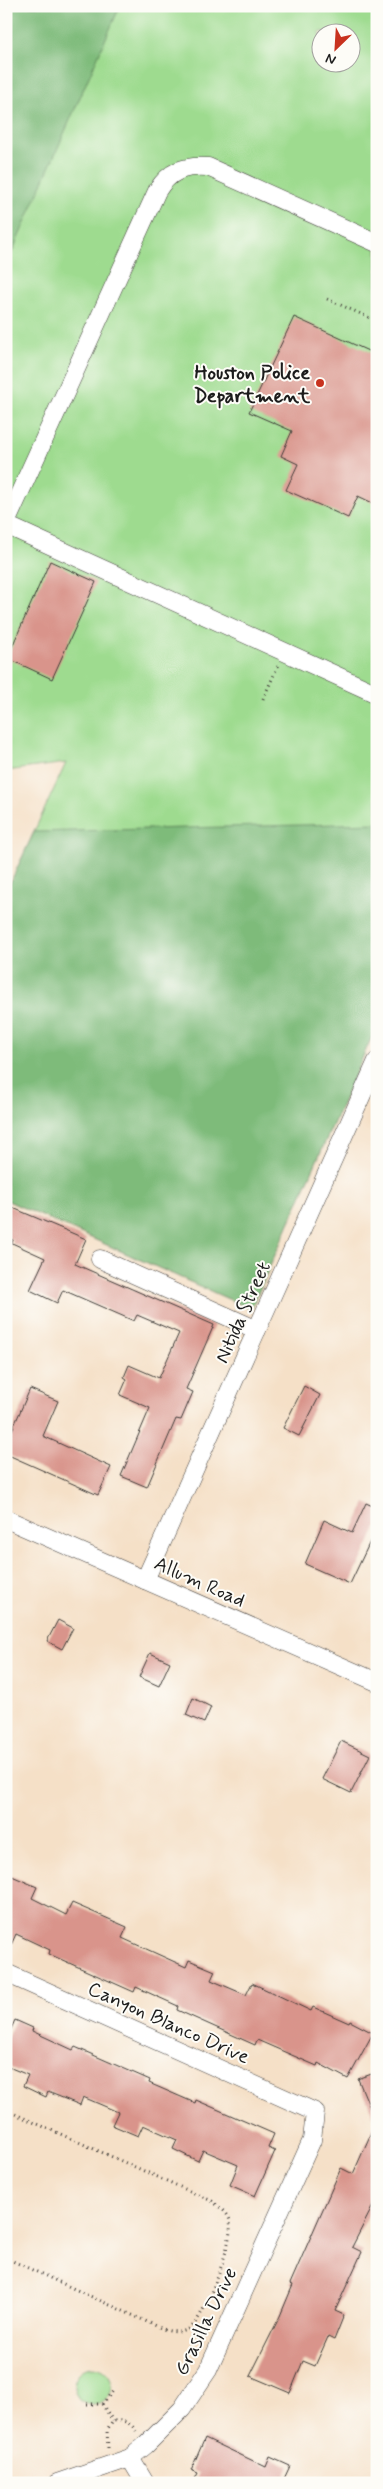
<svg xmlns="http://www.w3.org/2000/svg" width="383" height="2489" font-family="Mynerve,sans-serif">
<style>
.green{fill:#9edb8f;stroke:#5d7c56;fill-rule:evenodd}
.forest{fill:#7ebb7a;stroke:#4d6c4b}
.building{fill:#d9948b}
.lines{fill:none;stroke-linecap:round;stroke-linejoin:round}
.minor-casing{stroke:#3d3936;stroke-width:19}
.path{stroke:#3d3936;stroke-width:3;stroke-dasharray:1 4;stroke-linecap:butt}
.minor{stroke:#fff;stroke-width:18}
.poi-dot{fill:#c8321e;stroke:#fdfcf7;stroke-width:2}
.labels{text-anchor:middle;stroke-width:4;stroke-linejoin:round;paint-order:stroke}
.poi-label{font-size:20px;font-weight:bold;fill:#1c1c1c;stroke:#fdfcf7;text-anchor:end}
.street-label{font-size:20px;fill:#1c1c1c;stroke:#fdfcf7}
</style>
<rect width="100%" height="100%" fill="#fdfcf7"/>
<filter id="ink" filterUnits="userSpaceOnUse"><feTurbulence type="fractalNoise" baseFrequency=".02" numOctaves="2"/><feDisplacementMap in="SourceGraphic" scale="10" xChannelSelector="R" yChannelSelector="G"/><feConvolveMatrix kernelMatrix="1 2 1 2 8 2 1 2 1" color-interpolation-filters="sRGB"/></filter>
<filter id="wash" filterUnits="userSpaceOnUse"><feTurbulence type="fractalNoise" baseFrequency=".0096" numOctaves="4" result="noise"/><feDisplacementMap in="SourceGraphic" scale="20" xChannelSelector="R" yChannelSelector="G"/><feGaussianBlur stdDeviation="1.12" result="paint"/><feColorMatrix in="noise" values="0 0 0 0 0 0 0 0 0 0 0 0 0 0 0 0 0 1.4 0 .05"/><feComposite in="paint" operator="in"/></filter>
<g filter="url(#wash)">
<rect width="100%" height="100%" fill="#f5e0c7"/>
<g class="green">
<path d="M 6,6 L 377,6 L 377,1025 L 251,1309 L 6,1200 L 6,892 L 66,763 L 6,771 ZM 320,32 L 350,32 L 350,62 L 320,62 Z"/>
<circle cx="93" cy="2386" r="19"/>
</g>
<g class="forest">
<path d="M 6,6 L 120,6 L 6,266 Z"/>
<path d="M 377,823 L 377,1025 L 251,1309 L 6,1200 L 6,892 L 34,832 Z"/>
</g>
<g id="blocks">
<g class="building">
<path d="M 294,317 L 377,355 L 377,505 L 358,496 L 348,518 L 286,490 L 298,464 L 281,456 L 292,431 L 249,412 Z"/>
<path d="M 50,561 L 96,582 L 52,679 L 7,658 Z"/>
<path d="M 6,1205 L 86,1239 L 75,1264 L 214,1325 L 186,1389 L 193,1392 L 181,1420 L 176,1419 L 147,1487 L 121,1476 L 150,1408 L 120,1395 L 127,1379 L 124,1377 L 129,1365 L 159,1378 L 179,1333 L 137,1315 L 134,1321 L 63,1290 L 57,1303 L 30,1290 L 45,1258 L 12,1243 L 13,1240 L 6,1237 Z"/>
<path d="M 304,1386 L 320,1395 L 299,1436 L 283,1428 Z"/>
<path d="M 30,1389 L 58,1401 L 43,1436 L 111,1467 L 98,1495 L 6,1454 L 6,1444 Z"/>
<path d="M 366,1503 L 377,1508 L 377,1527 L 350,1584 L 305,1564 L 324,1520 L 352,1533 Z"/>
<path d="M 58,1620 L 73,1628 L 62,1649 L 47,1641 Z"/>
<path d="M 150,1653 L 170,1662 L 159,1686 L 139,1677 Z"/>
<path d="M 193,1698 L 211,1707 L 204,1723 L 186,1715 Z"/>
<path d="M 341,1741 L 370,1755 L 351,1793 L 322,1779 Z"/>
<path d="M 12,1876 L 37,1887 L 32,1898 L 66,1915 L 72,1903 L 102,1916 L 127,1927 L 122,1938 L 186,1967 L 189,1960 L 215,1971 L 211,1980 L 246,1995 L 252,1983 L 311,2011 L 313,2007 L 349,2023 L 350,2021 L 373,2033 L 348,2079 L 318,2063 L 317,2066 L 257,2040 L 255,2045 L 177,2010 L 178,2006 L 136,1987 L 134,1992 L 49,1954 L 50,1950 L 16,1934 L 6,1956 L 6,1888 Z"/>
<path d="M 15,2020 L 33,2028 L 32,2031 L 73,2050 L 75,2047 L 150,2080 L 149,2083 L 195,2103 L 196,2100 L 274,2134 L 268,2148 L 275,2151 L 255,2196 L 230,2185 L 238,2165 L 203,2150 L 198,2161 L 173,2149 L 177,2140 L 143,2125 L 138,2136 L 112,2125 L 118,2112 L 83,2097 L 80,2105 L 48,2092 L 46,2097 L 23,2086 L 28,2075 L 6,2066 L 6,2040 Z"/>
<path d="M 377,2072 L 377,2198 L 352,2247 L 362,2252 L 335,2311 L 344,2315 L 334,2340 L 328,2337 L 315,2366 L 303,2361 L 290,2393 L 250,2376 L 280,2316 L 293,2285 L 290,2284 L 341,2168 L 353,2174 L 376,2122 L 358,2079 Z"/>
<path d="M 205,2438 L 266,2467 L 270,2457 L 290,2466 L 282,2483 L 193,2483 L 198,2473 L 191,2470 Z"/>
</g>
</g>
</g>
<g filter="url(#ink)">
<use href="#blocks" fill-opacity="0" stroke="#3d3936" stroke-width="1"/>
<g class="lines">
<defs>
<g id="minor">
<path d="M 6,523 L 157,191 C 169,171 185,165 208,167 L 377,243"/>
<path d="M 6,525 L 377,694"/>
<path d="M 100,1259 L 257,1330"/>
<path d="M 6,1519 L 377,1682"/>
<path d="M 145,1580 L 377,1061"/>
<path d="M 6,1973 L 315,2112 L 312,2140 L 208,2370 L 182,2409 L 146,2445 L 130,2458 L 57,2483"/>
<path d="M 130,2458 L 145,2483"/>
</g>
</defs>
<use href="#minor" class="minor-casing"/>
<g class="path">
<path d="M 327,299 L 377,321"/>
<path d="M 263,699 L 278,666"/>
<path d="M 6,2110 L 212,2201 C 218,2206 226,2211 229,2218 C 237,2235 207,2308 195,2323 C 187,2334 174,2333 163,2329 L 6,2258"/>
<path d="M 87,2404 L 102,2404 L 114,2390"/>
<path d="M 102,2404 L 113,2421"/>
<path d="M 108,2448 L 107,2431 L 113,2421 C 124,2420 130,2422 136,2431"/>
</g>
<use href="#minor" class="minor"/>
</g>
</g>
<circle class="poi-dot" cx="320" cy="383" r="5"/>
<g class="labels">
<g class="poi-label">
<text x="310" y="379">Houston Police<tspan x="310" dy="23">Department</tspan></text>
</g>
<g class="street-label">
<text transform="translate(242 1312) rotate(-66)" y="7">Nitida Street</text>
<text transform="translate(200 1581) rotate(24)" y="7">Allum Road</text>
<text transform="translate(169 2022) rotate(24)" y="7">Canyon Blanco Drive</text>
<text transform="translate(205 2321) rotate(-64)" y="7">Grasilla Drive</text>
</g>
</g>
<rect width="383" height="2489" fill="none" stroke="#fdfcf7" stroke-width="25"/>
<g transform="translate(336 48) rotate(205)"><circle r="24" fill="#fdfcf7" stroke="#a3a29f"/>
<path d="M0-4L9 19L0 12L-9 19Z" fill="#c8321e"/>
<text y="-8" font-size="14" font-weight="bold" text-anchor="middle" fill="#1c1c1c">N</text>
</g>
</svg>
